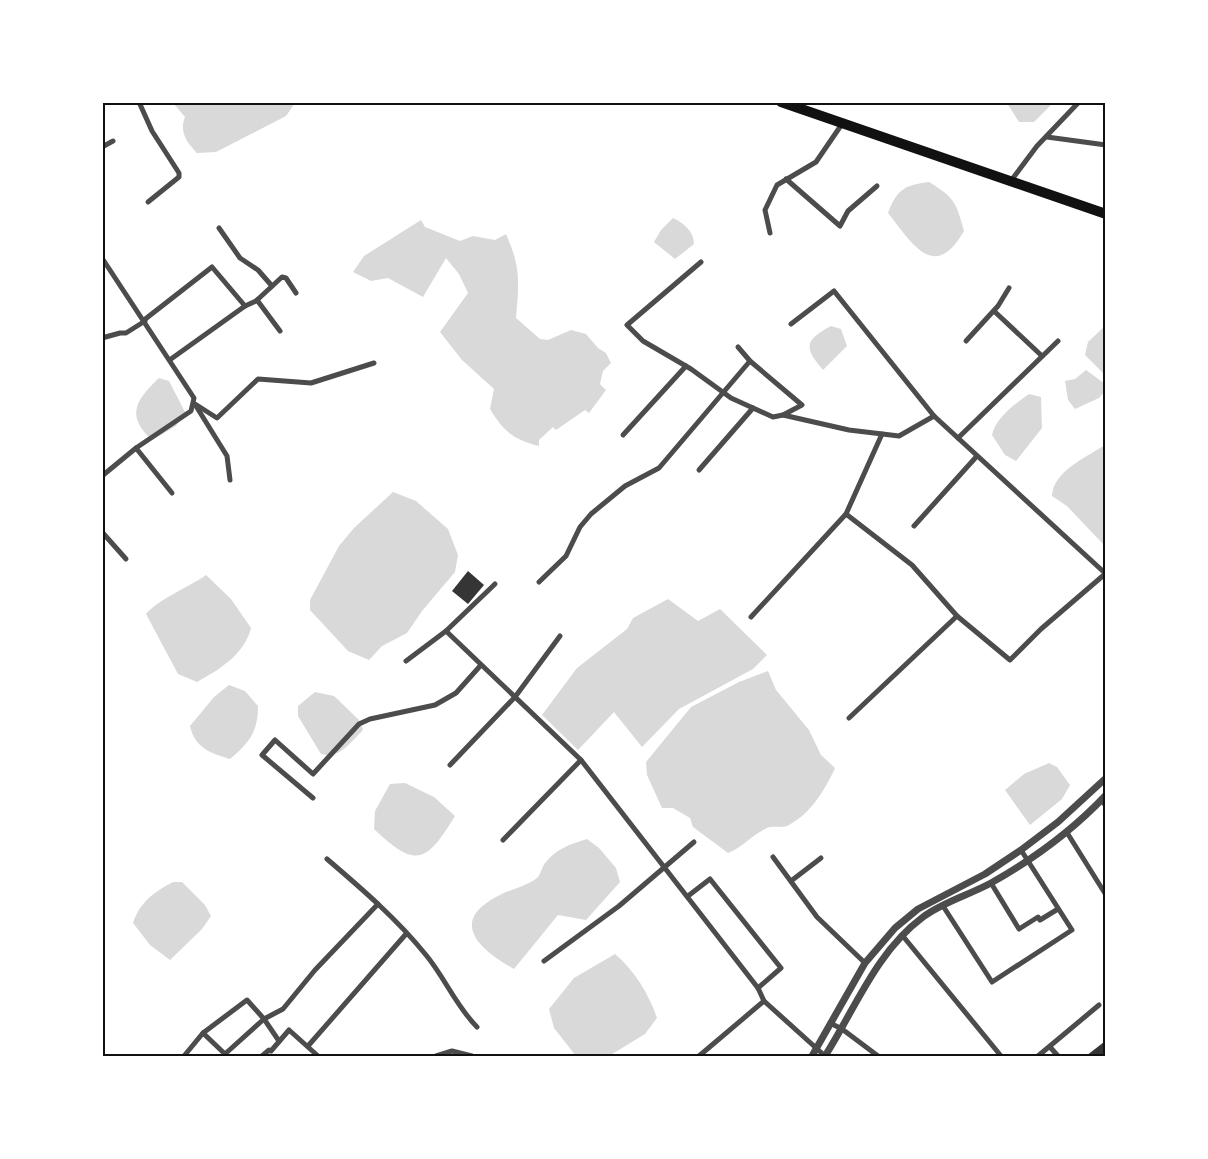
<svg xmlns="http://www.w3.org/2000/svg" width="1208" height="1159" font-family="'Archivo Narrow',sans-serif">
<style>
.water{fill:#d9d9d9}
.building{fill:#353535}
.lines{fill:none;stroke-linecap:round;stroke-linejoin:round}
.minor{stroke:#4c4c4c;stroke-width:5}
.tertiary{stroke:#4c4c4c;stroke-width:7}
.trunk{stroke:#111;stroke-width:10}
.neatline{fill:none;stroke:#111;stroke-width:2}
</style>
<rect width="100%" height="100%" fill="#fff"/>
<g class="water">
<path d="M 173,103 L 295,103 L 286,116 L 216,152 L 197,153 C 187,143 179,132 185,117 Z"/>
<path d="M 1007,103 L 1053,103 L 1034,122 L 1019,122 Z"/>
<path d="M 929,182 C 955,198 956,202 964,231 C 934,283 912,243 888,213 C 897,189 905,185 929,182 Z"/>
<path d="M 673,218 C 684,223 694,232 694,244 L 675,259 L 654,242 L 661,230 Z"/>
<path d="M 421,220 L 425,227 L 460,241 L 473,236 L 495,240 L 506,234 C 521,268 519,282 516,318 L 540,339 L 548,340 L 571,330 L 586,334 L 598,348 L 606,353 L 611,363 L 603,371 L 600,384 L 606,390 L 589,413 L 585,410 L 556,430 L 553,427 L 539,440 L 539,446 C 513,439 504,432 490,409 L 494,389 L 462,360 L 440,332 L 468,293 L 459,274 L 446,258 L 423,297 L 388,278 L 371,281 L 353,272 L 364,256 Z"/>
<path d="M 831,326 L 841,329 L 847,346 L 823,370 C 803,347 805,340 831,326 Z"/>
<path d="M 1105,326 L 1106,326 L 1105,375 L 1085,355 L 1088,342 Z"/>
<path d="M 1086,370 L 1105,384 L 1105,391 L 1099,398 L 1075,409 L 1068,400 L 1065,381 L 1075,379 Z"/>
<path d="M 159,378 L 169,381 L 185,412 L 176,426 L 152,440 C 125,415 136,400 159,378 Z"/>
<path d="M 1029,394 L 1041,397 L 1042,428 L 1016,461 L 1005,455 L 992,435 C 996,417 1015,404 1029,394 Z"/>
<path d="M 1105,445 L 1105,546 L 1067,506 L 1052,496 C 1053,471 1087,457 1105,445 Z"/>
<path d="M 393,492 L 416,501 L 448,529 L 458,555 L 455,572 L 422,611 L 407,633 L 382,646 L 369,660 L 348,651 L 310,610 L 310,600 L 339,546 L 354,528 Z"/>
<path d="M 206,575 L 231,599 L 251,628 C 244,655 220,669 197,682 L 178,674 L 146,614 C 160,598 188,588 206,575 Z"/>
<path d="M 668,599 L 698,621 L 720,609 L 767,655 L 753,669 L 679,709 L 642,747 L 614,712 L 578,750 L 542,715 L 577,668 L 627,629 L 633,618 Z"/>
<path d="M 768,671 L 776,690 L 809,730 L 821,755 L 835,768 C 825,790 811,813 789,825 C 783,829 774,825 767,828 C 753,834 743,847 728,853 L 693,827 L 690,818 L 673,808 L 662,808 L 647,775 L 646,762 L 691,707 L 739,682 Z"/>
<path d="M 229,685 L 245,691 L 258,706 C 258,732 249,743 230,759 C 210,753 195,748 190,726 L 214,697 Z"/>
<path d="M 315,692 L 334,696 L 360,721 L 363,730 C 350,743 340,759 321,754 L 298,716 L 298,706 Z"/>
<path d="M 1049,763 L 1057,767 L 1070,785 L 1062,799 L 1030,825 L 1005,790 L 1024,774 Z"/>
<path d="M 405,783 L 434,797 L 455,816 C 426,863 416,869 374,829 L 375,811 L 390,784 Z"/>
<path d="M 587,839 L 599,848 L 616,868 L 620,882 L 586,920 L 558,915 L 514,969 C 479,949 447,921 500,895 C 511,889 528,886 538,877 C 541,873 542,867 545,863 C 556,849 570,844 587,839 Z"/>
<path d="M 173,882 L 182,882 L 205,905 L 211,916 L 202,929 L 170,960 L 150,945 L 133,923 C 139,903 154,892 173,882 Z"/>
<path d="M 615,954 C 634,970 649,994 657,1018 L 645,1034 L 609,1056 L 576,1056 L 554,1028 L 549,1009 L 574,978 Z"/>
</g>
<g class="building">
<path d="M 468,571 L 484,585 L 468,604 L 452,591 Z"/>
<path d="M 1104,1042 L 1106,1056 L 1086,1056 Z"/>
</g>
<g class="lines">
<g class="minor">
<path d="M 139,102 L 152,131 L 179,173 L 179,177 L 148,202"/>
<path d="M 1047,137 L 1106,145"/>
<path d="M 102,147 L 113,141"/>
<path d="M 786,179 L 840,226 L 848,211 L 877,186"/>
<path d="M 1010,182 L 1037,146 L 1079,102"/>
<path d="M 219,228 L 240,258 L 258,270 L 272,286"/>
<path d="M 770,233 L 765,210 L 777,185 L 816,162 L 842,124"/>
<path d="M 102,258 L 194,398 L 191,411 L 136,448 L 102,476"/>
<path d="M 701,262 L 627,325 L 643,341 L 691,369 L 731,398 L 773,417 L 783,415 L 849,430 L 899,436 L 934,416"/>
<path d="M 257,300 L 280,331"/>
<path d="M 994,311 L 1042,356"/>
<path d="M 144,320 L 212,267 L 245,306"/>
<path d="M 791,324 L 834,291 L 934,416 L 1106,574"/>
<path d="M 102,338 L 120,333 L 126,333 L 145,321"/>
<path d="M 966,341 L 998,306 L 1009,288"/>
<path d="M 738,347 L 750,361"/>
<path d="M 171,359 L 245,306 L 256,301 L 282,277 L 286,278 L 296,293"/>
<path d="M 195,404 L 217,418 L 258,379 L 311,383 L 374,363"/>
<path d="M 196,406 L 227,456 L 230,480"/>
<path d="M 623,435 L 686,366"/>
<path d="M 958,438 L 1058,341"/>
<path d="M 136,448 L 172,493"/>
<path d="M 699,470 L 753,408"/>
<path d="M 846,514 L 882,434"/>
<path d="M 914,526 L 977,456"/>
<path d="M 102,532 L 126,559"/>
<path d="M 539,582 L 566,556 L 580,527 L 591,514 L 625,486 L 659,468 L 750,361 L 802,405 L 783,415"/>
<path d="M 957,616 L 1010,660 L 1041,629 L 1105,574"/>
<path d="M 751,617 L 846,514 L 912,565 L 957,616 L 849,718"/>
<path d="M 446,631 L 581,760 L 758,988 L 764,1001 L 825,1056"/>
<path d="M 406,661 L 446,631 L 495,584"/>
<path d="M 450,765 L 515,697 L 560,636"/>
<path d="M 313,798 L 262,755 L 275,740 L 313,774 L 359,724 L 370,719 L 435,705 L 456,693 L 481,665"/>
<path d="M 1101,800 L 1106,806"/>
<path d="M 1066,831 L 1106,895"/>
<path d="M 503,840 L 581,760"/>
<path d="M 773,857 L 817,917 L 865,963"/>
<path d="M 327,859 C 362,889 397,919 426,955 C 445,978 456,1006 477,1027"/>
<path d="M 791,881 L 821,858"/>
<path d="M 991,883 L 1019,929 L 1038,917 L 1040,920 L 1058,909"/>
<path d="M 688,896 L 710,879 L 781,968 L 758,988"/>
<path d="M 943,906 L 992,982 L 1072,930 L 1021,850"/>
<path d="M 902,935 L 1001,1056"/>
<path d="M 544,961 L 619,906 L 694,842"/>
<path d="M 832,1024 L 842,1029 L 878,1056"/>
<path d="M 203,1033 L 226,1055"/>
<path d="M 308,1046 L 406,934"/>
<path d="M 1050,1047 L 1058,1056"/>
<path d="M 225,1054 L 264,1019 L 283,1009 L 315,970 L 378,904"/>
<path d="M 184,1056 L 203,1033 L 247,1000 L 264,1019 L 279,1041"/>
<path d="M 262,1056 L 269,1050 L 271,1051 L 289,1030 L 318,1056"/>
<path d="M 436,1056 L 452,1051 L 472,1056"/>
<path d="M 699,1056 L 764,1001"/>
<path d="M 1038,1056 L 1099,1005"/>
</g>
<g class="tertiary">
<path d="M 812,1056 L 865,963 L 895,928 L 918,909 L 985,874 L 1021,850 L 1058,822 L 1106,778"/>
<path d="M 825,1056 C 855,1009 876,952 923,917 C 943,902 969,895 991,883 C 1032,860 1074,829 1106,795"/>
</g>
<path class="trunk" d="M 781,102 L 1106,214"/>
</g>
<rect width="1208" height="1159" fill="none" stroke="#ffffff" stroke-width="208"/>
<rect x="104" y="104" width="1000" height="951" class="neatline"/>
</svg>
